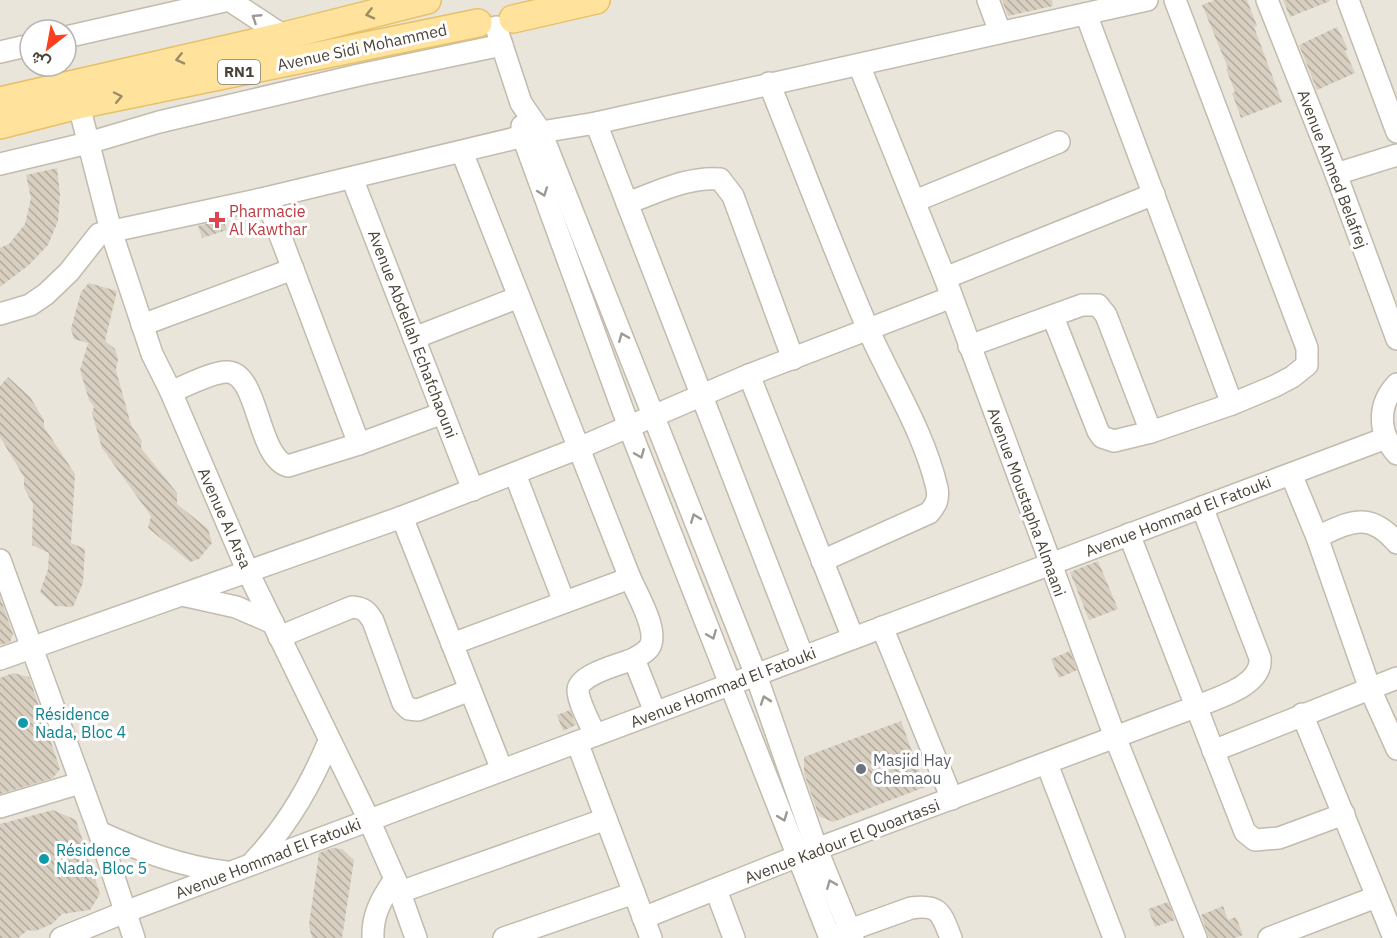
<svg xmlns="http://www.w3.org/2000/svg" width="1397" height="938" font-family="'IBM Plex Sans',Vazirmatn,sans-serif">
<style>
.residential{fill:#eae5da;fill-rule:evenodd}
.building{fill:url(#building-back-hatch)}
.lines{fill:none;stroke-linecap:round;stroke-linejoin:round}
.minor-casing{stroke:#c2bbae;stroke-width:24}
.major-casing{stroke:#e6c16a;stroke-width:30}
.minor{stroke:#fff;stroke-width:21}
.major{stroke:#ffe39c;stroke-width:27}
.oneway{stroke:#9c8c66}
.oneway2{stroke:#9c9892}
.health-dot{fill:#e0444e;stroke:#fff;stroke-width:2}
.culture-dot{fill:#0f9aa8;stroke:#fff;stroke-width:2}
.worship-dot{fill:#6b7280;stroke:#fff;stroke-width:2}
.labels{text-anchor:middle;stroke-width:6;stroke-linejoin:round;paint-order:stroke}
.shield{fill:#fff;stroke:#817c74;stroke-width:1.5}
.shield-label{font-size:15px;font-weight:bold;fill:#4b4439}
.street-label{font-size:16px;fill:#4b4439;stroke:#fff}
.health-label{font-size:16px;fill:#be3a42;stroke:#fff;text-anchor:start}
.culture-label{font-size:16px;fill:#0d838f;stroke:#fff;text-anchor:start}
.worship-label{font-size:16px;fill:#5b616d;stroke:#fff;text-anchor:start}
</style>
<defs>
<pattern id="building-back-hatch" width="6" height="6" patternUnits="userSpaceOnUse" patternTransform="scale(1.5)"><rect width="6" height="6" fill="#d8cfc1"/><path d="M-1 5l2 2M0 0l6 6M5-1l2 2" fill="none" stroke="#b1aa9e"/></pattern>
</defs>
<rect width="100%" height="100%" fill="#f6f3ec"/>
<path class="residential" d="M 0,0 L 1397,0 L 1397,938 L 0,938 ZM 30,30 L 66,30 L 66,66 L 30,66 Z"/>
<g class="building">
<path d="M 1002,0 L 1052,0 L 1053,6 L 1008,16 Z"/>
<path d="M 1215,0 L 1247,0 L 1257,26 L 1254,27 L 1282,102 L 1241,118 L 1232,93 L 1235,92 L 1226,69 L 1228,68 L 1202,5 Z"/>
<path d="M 1283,0 L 1330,0 L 1330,1 L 1290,17 Z"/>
<path d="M 1337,27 L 1348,49 L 1345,51 L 1355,73 L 1317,90 L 1299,45 Z"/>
<path d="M 57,168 L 60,195 L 58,221 L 48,245 L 29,265 L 0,287 L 0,248 L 9,244 L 25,224 L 31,198 L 26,175 Z"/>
<path d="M 223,220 L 227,230 L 202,238 L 198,226 Z"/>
<path d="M 89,283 L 117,291 L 105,341 L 115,349 L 118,359 L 116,370 L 131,425 L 142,441 L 141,448 L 177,493 L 177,504 L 208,529 L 212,543 L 199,559 L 190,562 L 148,528 L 151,516 L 102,448 L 92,413 L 94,407 L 89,400 L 80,370 L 88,343 L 74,339 L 71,329 L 81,292 Z"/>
<path d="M 8,377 L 30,397 L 44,420 L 44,427 L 75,474 L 71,543 L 85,549 L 83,583 L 73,607 L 55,606 L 40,592 L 48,569 L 49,553 L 32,545 L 33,504 L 24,488 L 24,477 L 0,437 L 0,386 Z"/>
<path d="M 1098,561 L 1118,609 L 1089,620 L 1070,572 Z"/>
<path d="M 0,597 L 13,634 L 10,642 L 0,645 Z"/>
<path d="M 1070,651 L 1077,670 L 1059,678 L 1051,659 Z"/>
<path d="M 13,673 L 29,677 L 60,769 L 53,778 L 0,794 L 0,678 Z"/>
<path d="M 570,710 L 576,725 L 563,731 L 557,715 Z"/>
<path d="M 901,721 L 925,787 L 833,822 L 819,816 L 804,773 L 804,757 Z"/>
<path d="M 53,810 L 76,820 L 100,894 L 90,910 L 62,914 L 52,924 L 35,931 L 28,930 L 18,938 L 0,938 L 0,824 Z"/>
<path d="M 332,848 L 342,849 L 354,860 L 342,938 L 312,938 L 309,925 L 319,853 Z"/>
<path d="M 1168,902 L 1175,920 L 1155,927 L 1148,909 Z"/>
<path d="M 1223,906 L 1228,920 L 1236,917 L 1243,935 L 1235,938 L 1209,938 L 1201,915 Z"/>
</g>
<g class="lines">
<defs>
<g id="minor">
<path d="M 988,0 L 1000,32"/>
<path d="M 1267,0 L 1336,174 L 1397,339"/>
<path d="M 1348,0 L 1397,132"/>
<path d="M 1086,14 L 1232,404"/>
<path d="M 496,27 L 521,103 L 541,132 L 756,675 L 817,850 L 853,938"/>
<path d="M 66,37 L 229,0 L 284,36"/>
<path d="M 0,52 L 30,45"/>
<path d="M 859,65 L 945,278 L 1115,737 L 1196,938"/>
<path d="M 769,83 C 802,165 833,248 868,329 C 891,381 924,432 937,488 C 939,499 936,505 929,513 L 822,561"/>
<path d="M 75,90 L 111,231 L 152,354 L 171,392 L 248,572 L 369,820 L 395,879 L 416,938"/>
<path d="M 596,123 L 803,657"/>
<path d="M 522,126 L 523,137 L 629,427 L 830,938"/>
<path d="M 462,152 L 630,578 C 637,594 660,632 649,648 C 645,653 638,656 634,659 L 655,712"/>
<path d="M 0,164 L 88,143 L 159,122 L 359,75 L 502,45"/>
<path d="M 1336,174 L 1397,155"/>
<path d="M 352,178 L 473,490"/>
<path d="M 266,198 L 359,444"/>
<path d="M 915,201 L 1059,142"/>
<path d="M 627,203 C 656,193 688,176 720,179 L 733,196 L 793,359"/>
<path d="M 945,278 L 1154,194"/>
<path d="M 0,314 L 30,305 L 46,294 L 69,272 L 99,234 L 266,198 L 541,132 L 596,123 L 1147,0"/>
<path d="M 1053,317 L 1098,431 L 1102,437 L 1114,441 L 1151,432 L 1232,404 L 1275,386 L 1292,377 L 1307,365 L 1307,348 L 1175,0"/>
<path d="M 142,325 L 293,269"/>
<path d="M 414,338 L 519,297"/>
<path d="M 969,346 L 1082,305 L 1098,305 L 1106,315 L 1151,432"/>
<path d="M 749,375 L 853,638"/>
<path d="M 1397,384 C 1377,405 1378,433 1397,454"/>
<path d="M 171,392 C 185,386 214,371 228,372 C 259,374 257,457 288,466 L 359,444 L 443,413"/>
<path d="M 515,474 L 564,602"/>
<path d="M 1291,474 L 1317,537 L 1370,689 L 1397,749"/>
<path d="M 402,517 L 502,770"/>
<path d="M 1129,534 L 1245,832 L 1255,840 L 1279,838 L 1344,814"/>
<path d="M 1317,537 C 1350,522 1369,510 1397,543"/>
<path d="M 0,560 L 99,832 L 134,938"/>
<path d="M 182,595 L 236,607 L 273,623"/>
<path d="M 882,627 L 952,799"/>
<path d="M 279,637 L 352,607 C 364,608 367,611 373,621 L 403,703 L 409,709 L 418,710 L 470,690"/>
<path d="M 452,644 L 630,578"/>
<path d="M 0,659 L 402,517 L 579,448 L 749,375 L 952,297"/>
<path d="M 1302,714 L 1394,938"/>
<path d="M 595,735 C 590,723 578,702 578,690 C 578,675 620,664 634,659"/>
<path d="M 577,742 L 651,938"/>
<path d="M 1213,751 L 1397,678"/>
<path d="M 1047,764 L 1114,938"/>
<path d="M 0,807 L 80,783"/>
<path d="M 99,832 C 141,851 180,866 226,872"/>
<path d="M 254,861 C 287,826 311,785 329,741"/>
<path d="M 716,890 L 734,938"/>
<path d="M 400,892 L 606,819"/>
<path d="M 643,918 L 798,856 L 1195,707 C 1216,698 1263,686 1260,658 L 1202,507"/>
<path d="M 836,935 L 911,908 C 940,904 941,913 951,938"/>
<path d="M 61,938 L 125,912 L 1386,438"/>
<path d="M 373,938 C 372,914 382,898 395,879"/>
<path d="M 504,938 L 634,893"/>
<path d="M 1269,938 L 1376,897"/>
</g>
<g id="major">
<path d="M 513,19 L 596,0"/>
<path d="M 0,101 L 284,36 L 427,0"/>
<path d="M 0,125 L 78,105 L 478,23"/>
</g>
</defs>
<use href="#minor" class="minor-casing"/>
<use href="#major" class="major-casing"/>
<use href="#minor" class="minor"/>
<use href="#major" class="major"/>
</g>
<defs><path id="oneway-chevron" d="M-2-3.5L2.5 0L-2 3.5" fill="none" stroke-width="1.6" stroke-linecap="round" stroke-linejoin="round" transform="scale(1.5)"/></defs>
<g class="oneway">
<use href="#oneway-chevron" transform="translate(370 14) rotate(166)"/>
<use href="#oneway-chevron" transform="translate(180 59) rotate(167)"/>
<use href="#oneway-chevron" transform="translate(118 97) rotate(-12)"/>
</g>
<g class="oneway2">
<use href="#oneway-chevron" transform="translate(256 18) rotate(-147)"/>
<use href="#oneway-chevron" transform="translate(543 192) rotate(70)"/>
<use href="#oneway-chevron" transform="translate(623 337) rotate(-112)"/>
<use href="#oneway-chevron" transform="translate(640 454) rotate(68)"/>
<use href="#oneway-chevron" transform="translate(695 518) rotate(-111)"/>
<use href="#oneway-chevron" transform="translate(712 635) rotate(68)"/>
<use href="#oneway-chevron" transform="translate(765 700) rotate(-109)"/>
<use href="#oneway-chevron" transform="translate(783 817) rotate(69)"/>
<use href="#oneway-chevron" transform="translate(831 884) rotate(-112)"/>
</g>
<path class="health-dot" d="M214 211h6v6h6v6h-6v6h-6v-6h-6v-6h6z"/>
<g class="culture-dot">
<circle cx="23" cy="723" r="6"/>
<circle cx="44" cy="859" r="6"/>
</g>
<circle class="worship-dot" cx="861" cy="769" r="6"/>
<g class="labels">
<rect class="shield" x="218" y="60" width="42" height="24" rx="4.5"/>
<g class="shield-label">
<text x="239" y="77">RN1</text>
</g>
<g class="street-label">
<text transform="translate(362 47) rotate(-12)" y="6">Avenue Sidi Mohammed</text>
<text transform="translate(1333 169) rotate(69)" y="6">Avenue Ahmed Belafrej</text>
<text transform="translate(413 334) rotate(69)" y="6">Avenue Abdellah Echafchaouni</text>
<text transform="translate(1027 502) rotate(70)" y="6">Avenue Moustapha Almaani</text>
<text transform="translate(1178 516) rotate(-21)" y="6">Avenue Hommad El Fatouki</text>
<text transform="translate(225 518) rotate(66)" y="6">Avenue Al Arsa</text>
<text transform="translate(723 687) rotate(-21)" y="6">Avenue Hommad El Fatouki</text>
<text transform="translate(842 841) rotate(-21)" y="6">Avenue Kadour El Quoartassi</text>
<text transform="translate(268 858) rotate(-21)" y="6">Avenue Hommad El Fatouki</text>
</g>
<g class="health-label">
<text x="229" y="217">Pharmacie<tspan x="229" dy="18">Al Kawthar</tspan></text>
</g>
<g class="culture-label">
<text x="35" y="720">Résidence<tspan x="35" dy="18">Nada, Bloc 4</tspan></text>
<text x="56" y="856">Résidence<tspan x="56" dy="18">Nada, Bloc 5</tspan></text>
</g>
<g class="worship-label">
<text x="873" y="766">Masjid Hay<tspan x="873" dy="18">Chemaou</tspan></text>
</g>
</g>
<g transform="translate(48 48) rotate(211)"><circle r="28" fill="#ffffff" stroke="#b7b4b0" stroke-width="1.5"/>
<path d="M0-4.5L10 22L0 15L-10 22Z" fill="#fc3f1d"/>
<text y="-9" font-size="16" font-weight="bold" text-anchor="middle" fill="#4b4439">ش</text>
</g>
</svg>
